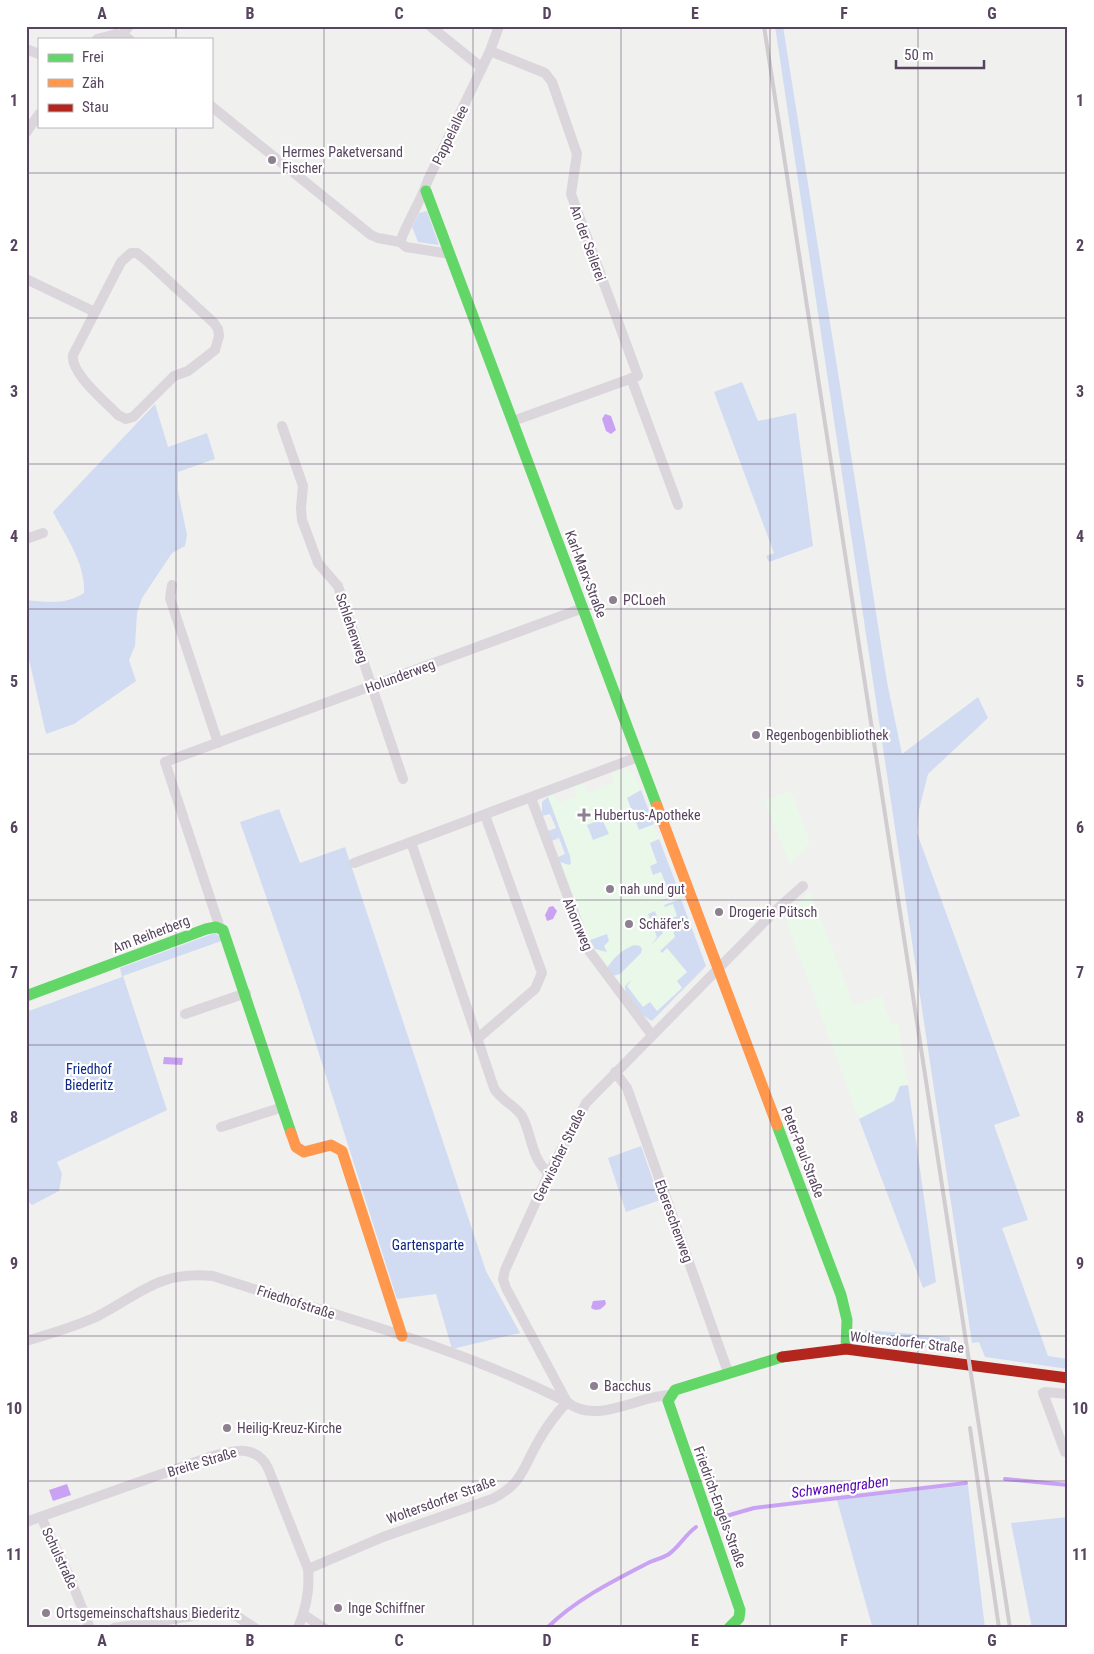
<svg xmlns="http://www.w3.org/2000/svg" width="1094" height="1654" font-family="'Roboto Condensed',sans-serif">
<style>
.commercial{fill:#eaf8ea}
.green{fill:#d1dcf2}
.water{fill:#c9a2f3}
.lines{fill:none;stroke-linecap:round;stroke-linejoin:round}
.stream{stroke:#c9a2f3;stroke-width:4}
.street{stroke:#dbd6dc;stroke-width:10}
.fast{stroke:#63d668;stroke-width:11}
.slow{stroke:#ff974d;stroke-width:11}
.jam{stroke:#b3261e;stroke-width:11}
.rail{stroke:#d0ccd0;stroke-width:4}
.grid{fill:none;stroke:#57445e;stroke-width:1;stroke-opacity:0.55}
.poi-dot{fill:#8d8091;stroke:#fff;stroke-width:2}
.labels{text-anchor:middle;stroke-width:4.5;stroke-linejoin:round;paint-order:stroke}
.street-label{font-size:14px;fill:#57445e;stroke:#fff}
.poi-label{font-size:14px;fill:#57445e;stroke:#fff;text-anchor:start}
.park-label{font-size:14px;fill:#0d2987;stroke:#fff}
.water-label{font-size:15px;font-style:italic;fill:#5700b5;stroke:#fff}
.neatline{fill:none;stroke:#57445e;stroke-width:2}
.grid-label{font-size:16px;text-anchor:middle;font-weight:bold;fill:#57445e}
</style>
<rect width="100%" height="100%" fill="#f0f0ef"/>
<g class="commercial">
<path d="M 626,768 L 635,775 L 641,790 L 706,966 L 652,1021 L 646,1018 L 592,946 L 558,859 L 558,857 L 565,854 L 550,814 L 543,816 L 542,810 L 546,799 L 551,795 L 555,794 L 559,803 L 577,796 L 574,787 L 584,784 L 587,793 L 614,783 L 611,773 Z"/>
<path d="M 791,791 L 810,843 L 790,865 L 764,800 Z"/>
<path d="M 810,891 L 854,1005 L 881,996 L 892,1025 L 898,1024 L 908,1085 L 900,1086 L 894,1101 L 859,1119 L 785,917 Z"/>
</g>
<g class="green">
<path d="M 775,26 L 783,26 L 887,682 L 902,754 L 978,697 L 988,718 L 928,774 L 919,810 L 917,833 L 1020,1116 L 994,1125 L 1028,1220 L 1002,1228 L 1048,1356 L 1068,1359 L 1068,1369 L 985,1357 L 979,1342 L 972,1343 Z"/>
<path d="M 427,211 L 439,245 L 418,242 L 412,227 L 419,213 Z"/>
<path d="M 742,382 L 758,421 L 796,413 L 813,546 L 769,562 L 766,556 L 774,553 L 714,392 Z"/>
<path d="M 155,404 L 168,447 L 207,433 L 215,459 L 178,472 L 178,491 L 187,535 L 185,546 L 172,553 L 142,598 L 137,613 L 135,646 L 129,660 L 136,681 L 74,724 L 46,734 L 26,646 L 26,600 C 47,602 66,605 84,593 C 86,564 66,537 53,512 Z"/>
<path d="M 641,790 L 654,824 L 639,830 L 627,798 Z"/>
<path d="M 548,797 L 570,856 L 571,863 L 569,865 L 560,862 L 558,857 L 565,854 L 559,838 L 552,841 L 548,831 L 556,828 L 550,814 L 542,816 L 542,802 Z"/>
<path d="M 279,809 L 300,863 L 345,847 L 486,1271 L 520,1333 L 452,1349 L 436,1294 L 397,1299 L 299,991 L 240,822 Z"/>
<path d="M 602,819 L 609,834 L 593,840 L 587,825 Z"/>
<path d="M 659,839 L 680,894 L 662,901 L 670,896 L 661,872 L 653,875 L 650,866 L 657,863 L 650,843 Z"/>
<path d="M 681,899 L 706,966 L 652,1021 C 642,1016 624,998 625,986 L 632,979 L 627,986 L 643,1007 L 650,1002 L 657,1011 L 682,988 L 677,981 L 687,972 L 667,948 L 662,953 L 660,951 L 675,937 L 670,919 L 677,916 L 673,904 L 665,907 L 664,905 Z"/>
<path d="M 655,911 L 663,933 L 651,945 L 657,937 L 648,914 Z"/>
<path d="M 215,933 L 224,940 L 123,976 L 167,1110 L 57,1162 L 62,1174 L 59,1191 L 32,1205 L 26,1199 L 26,1012 L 122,977 L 120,968 Z"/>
<path d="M 607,934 L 609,941 L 604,946 L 607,952 L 595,949 L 590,940 Z"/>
<path d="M 634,945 L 640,946 L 642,949 L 641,953 L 620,974 L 613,976 L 607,968 C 615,956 622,950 634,945 Z"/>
<path d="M 908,1085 L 936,1282 L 923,1288 L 859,1119 L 894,1101 L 900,1086 Z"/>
<path d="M 641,1146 L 660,1200 L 626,1212 L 608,1158 Z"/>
<path d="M 865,1330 L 950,1337 L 949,1351 L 866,1340 Z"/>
<path d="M 968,1485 L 985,1628 L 872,1626 L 837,1500 Z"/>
<path d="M 1068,1517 L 1068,1628 L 1032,1628 L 1011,1523 Z"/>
</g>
<g class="water">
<path d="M 605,414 L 611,416 L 616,430 L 611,434 L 606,431 L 602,419 Z"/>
<path d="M 553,906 L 557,911 L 553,919 L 547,921 L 545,915 L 549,907 Z"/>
<path d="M 164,1057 L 183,1058 L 182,1065 L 163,1064 Z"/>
<path d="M 605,1300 L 606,1304 C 602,1309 597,1312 591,1308 L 593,1301 Z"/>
<path d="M 67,1484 L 71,1495 L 53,1501 L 49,1490 Z"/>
</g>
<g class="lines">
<g class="stream">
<path d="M 1005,1479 L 1068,1485"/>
<path d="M 719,1518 L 754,1508 L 966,1483"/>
<path d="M 547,1628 C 575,1600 613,1581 648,1563 C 654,1560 663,1558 669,1554 C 679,1547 685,1535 696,1527"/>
</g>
<g class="street">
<path d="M 430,26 L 482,68"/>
<path d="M 122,35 L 129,26"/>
<path d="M 97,39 L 116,34 L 129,39"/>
<path d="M 26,49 L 39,54"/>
<path d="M 490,51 L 545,73 L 552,82 L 577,154 L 571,194 L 638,376 L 513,421"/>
<path d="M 211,106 L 371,235 L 378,238 L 400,242 L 406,247 L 450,254"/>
<path d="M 26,133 L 39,114"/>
<path d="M 400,242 C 408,220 421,201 428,180 L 490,51 L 499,26"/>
<path d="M 131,253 L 137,253 L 147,261 L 214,323 L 218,329 L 219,336 L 215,350 L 188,371 L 174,376 L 133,417 L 126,419 L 118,415 C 106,402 70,373 73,355 L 121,262 Z"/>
<path d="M 26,279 L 95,312"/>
<path d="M 631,378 L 678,505"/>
<path d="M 282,426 L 303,486 L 301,508 L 302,520 L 318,563 L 338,586 L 403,779"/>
<path d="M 26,539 L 43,533"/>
<path d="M 172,585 L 170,598 L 218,743"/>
<path d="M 531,798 L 587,948 L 652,1035"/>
<path d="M 411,842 L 638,757"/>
<path d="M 354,863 L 411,842 L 494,1088 C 500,1100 515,1105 522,1116 C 532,1134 531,1160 549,1173"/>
<path d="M 220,928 L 165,762 L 583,608"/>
<path d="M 185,1014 L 246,993"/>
<path d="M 477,1039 L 535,989 L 542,973 L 485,815"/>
<path d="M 615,1072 L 627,1088 L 728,1372"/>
<path d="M 221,1127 L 283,1107"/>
<path d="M 26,1341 C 50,1334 74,1327 96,1317 C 141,1294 157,1271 213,1276 C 332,1315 455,1345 567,1402"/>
<path d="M 567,1402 L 506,1288 L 503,1279 L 505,1270 L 549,1173 L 586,1103 L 776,910 L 803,886"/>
<path d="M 1065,1452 L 1043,1393 L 1045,1392 L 1068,1394"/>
<path d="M 41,1517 L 70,1578 L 90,1628"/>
<path d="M 26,1522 L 207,1458 C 230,1451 255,1442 268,1468 L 308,1569 C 310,1589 306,1609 298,1628"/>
<path d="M 308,1569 L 383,1537 L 492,1499 C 523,1484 523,1467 539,1440 C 547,1426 556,1414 567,1402 C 597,1426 638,1395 671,1395"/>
<path d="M 304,1615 L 324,1628"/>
<path d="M 114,1628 L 219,1612 L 238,1617 L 255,1628"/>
</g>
<g class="fast">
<path d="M 426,191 L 657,806"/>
<path d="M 26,996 L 206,929 L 216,927 L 223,930 L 291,1133"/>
<path d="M 777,1125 L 841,1295 L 847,1320 L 846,1349"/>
<path d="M 729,1628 L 739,1618 L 740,1610 L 668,1401 L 675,1390 L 782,1357"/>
</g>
<g class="slow">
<path d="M 657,806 L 777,1125"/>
<path d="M 291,1133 L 296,1147 L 304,1152 L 331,1145 L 342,1151 L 402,1336"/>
</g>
<path class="jam" d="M 782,1357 L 846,1349 L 1068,1378"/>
<g class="rail">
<path d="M 764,26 L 1010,1628"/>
<path d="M 970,1428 L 999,1628"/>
</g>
</g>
<path class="grid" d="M 176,26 L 176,39M 324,26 L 324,1628M 473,26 L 473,1628M 621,26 L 621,1628M 770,26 L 770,1628M 918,26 L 918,1628M 176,126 L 176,1628M 26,173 L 1068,173M 26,318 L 1068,318M 26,464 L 1068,464M 26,609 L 1068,609M 26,754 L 1068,754M 26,900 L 1068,900M 26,1045 L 1068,1045M 26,1190 L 1068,1190M 26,1336 L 1068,1336M 26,1481 L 1068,1481"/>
<g class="poi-dot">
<circle cx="272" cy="160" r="5"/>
<circle cx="613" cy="600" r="5"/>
<circle cx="756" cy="735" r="5"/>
<path d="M581.5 807.5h5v5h5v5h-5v5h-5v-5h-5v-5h5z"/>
<circle cx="610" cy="889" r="5"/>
<circle cx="719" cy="912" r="5"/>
<circle cx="629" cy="924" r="5"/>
<circle cx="594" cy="1386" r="5"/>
<circle cx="227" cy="1428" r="5"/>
<circle cx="338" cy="1608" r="5"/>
<circle cx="46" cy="1613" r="5"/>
</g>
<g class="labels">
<g class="street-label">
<text transform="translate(450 135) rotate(-64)" y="5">Pappelallee</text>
<text transform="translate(588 243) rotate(70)" y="5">An der Seilerei</text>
<text transform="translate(586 574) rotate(69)" y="5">Karl-Marx-Straße</text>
<text transform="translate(352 628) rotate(71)" y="5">Schlehenweg</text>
<text transform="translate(400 676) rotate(-20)" y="5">Holunderweg</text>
<text transform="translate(578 924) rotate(67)" y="5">Ahornweg</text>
<text transform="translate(151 934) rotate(-21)" y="5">Am Reiherberg</text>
<text transform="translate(803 1152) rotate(69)" y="5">Peter-Paul-Straße</text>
<text transform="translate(559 1155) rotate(-64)" y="5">Gerwischer Straße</text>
<text transform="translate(674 1221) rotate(70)" y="5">Ebereschenweg</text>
<text transform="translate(296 1302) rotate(18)" y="5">Friedhofstraße</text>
<text transform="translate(907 1342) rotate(6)" y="5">Woltersdorfer Straße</text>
<text transform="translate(202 1462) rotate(-17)" y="5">Breite Straße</text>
<text transform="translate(441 1500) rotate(-20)" y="5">Woltersdorfer Straße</text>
<text transform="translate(720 1507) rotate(70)" y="5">Friedrich-Engels-Straße</text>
<text transform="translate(60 1558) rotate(65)" y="5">Schulstraße</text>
</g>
<g class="poi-label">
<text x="282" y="157">Hermes Paketversand<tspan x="282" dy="16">Fischer</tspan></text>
<text x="623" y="605">PCLoeh</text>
<text x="766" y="740">Regenbogenbibliothek</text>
<text x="594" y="820">Hubertus-Apotheke</text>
<text x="620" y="894">nah und gut</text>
<text x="729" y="917">Drogerie Pütsch</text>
<text x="639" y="929">Schäfer's</text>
<text x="604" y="1391">Bacchus</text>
<text x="237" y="1433">Heilig-Kreuz-Kirche</text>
<text x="348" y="1613">Inge Schiffner</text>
<text x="56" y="1618">Ortsgemeinschaftshaus Biederitz</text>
</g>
<g class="park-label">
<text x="89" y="1074">Friedhof<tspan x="89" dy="16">Biederitz</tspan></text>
<text x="428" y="1250">Gartensparte</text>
</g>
<g class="water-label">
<text transform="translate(840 1487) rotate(-7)" y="5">Schwanengraben</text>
</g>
</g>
<rect width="1094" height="1654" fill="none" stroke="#ffffff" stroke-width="55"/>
<rect x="38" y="38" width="175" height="90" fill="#ffffff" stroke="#bcb4bf"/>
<rect x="48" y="54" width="25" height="8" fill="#63d668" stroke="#bcb4bf"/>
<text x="82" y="62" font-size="15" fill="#57445e">Frei</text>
<rect x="48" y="79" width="25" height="8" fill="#ff974d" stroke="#bcb4bf"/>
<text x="82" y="88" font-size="15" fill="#57445e">Zäh</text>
<rect x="48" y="104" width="25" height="8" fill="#b3261e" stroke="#bcb4bf"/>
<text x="82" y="112" font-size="15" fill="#57445e">Stau</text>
<path d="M896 60v8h88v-8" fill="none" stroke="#57445e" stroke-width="2.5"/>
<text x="904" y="60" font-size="15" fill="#57445e" stroke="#ffffff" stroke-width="4" paint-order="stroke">50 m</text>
<rect x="28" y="28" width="1038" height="1598" class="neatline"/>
<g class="grid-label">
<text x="102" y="19">A</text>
<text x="250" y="19">B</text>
<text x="399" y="19">C</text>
<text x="547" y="19">D</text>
<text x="695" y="19">E</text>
<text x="844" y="19">F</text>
<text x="992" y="19">G</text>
<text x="14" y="106">1</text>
<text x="1080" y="106">1</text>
<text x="14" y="251">2</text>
<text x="1080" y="251">2</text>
<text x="14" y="397">3</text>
<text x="1080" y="397">3</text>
<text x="14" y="542">4</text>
<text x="1080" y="542">4</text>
<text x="14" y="687">5</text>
<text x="1080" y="687">5</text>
<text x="14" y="833">6</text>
<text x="1080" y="833">6</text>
<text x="14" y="978">7</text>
<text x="1080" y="978">7</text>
<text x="14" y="1123">8</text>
<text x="1080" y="1123">8</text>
<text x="14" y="1269">9</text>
<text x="1080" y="1269">9</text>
<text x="14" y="1414">10</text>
<text x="1080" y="1414">10</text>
<text x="14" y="1560">11</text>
<text x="1080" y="1560">11</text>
<text x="102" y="1646">A</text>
<text x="250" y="1646">B</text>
<text x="399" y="1646">C</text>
<text x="547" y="1646">D</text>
<text x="695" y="1646">E</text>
<text x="844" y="1646">F</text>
<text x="992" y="1646">G</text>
</g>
</svg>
